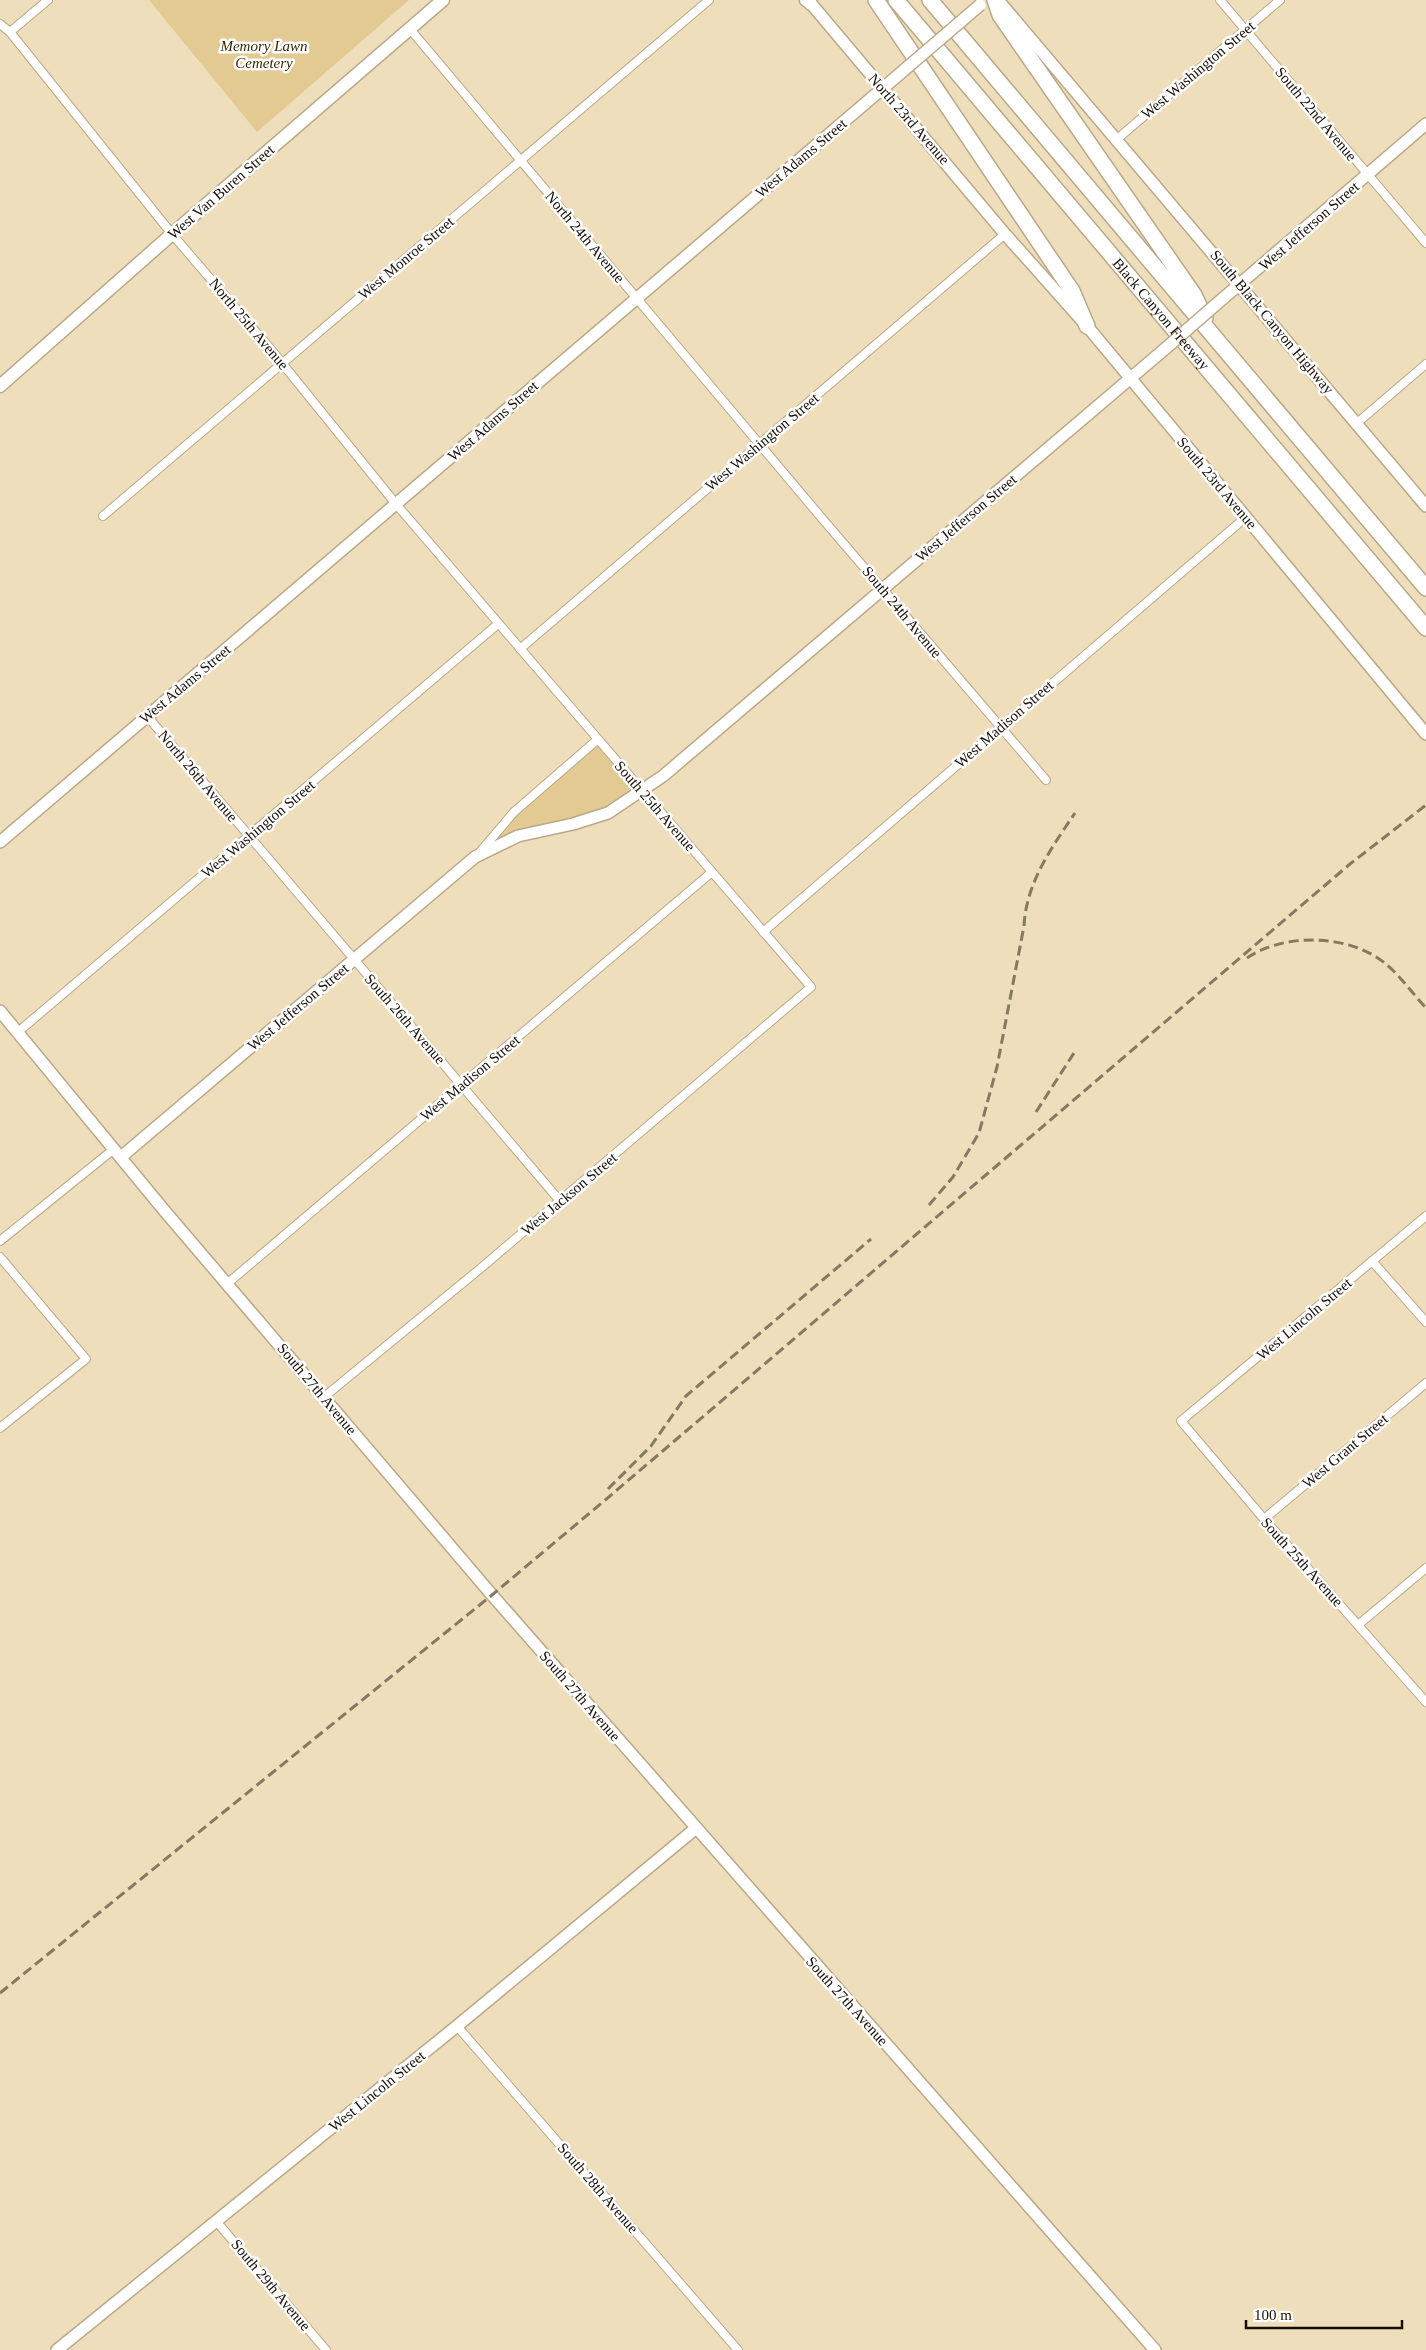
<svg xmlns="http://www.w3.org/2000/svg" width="1426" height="2350" font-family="Georgia,serif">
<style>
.green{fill:#e3c992}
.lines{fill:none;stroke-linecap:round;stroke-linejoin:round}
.street-casing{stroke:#b9a988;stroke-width:10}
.secondary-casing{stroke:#b9a988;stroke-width:14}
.primary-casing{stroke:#b9a988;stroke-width:15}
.highway-casing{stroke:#b9a988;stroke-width:18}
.street{stroke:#fff;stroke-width:8}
.secondary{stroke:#fff;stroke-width:11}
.primary{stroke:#fff;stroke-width:12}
.highway{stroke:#fff;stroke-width:15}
.rail{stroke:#857962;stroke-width:3;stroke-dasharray:10 5;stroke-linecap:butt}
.secondary-bridge-casing{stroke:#b9a988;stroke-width:14;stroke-linecap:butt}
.secondary-bridge{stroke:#fff;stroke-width:11}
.labels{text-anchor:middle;stroke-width:5;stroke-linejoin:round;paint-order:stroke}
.park-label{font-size:15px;font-style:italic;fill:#372805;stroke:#fff}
.street-label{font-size:15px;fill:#150f04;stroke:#fff}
</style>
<rect width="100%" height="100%" fill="#efdebb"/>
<g class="green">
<path d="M 149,0 L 409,0 L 257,132 Z"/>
<path d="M 597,740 L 642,791 L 623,804 L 475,857 L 504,822 Z"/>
</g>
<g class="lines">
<defs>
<g id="street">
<path d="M 1220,0 L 1426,243"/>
<path d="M 0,24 L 10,32 L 172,234 L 273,352 L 396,504 L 811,987 L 481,1268 L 324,1397"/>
<path d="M 410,29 L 820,516 L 1046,780"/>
<path d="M 10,32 L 48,0"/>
<path d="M 1116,140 L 1280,0"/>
<path d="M 1357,423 L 1426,364"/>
<path d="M 103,516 L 709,0"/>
<path d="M 520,649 L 1005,234"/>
<path d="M 147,716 L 560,1201"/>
<path d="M 480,852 L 514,812 L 597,740"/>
<path d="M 763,932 L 1246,517"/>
<path d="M 18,1032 L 498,624"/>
<path d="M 1426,1216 L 1181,1421 L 1264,1519 L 1426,1702"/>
<path d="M 0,1241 L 114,1149"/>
<path d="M 0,1257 L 86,1359 L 0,1428"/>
<path d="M 1372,1261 L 1426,1322"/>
<path d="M 228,1283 L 712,872"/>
<path d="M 1264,1519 L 1426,1383"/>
<path d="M 1358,1625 L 1426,1568"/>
<path d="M 457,2026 L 738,2350"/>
<path d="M 216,2221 L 326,2350"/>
</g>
<g id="secondary">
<path d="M 808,0 L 1005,234 L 1087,326 L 1426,734"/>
<path d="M 998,0 L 1426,506"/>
<path d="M 1213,307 L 1426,124"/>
<path d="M 0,842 L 896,77"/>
<path d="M 0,1011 L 163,1209 L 492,1595 L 1155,2350"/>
<path d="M 121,1157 L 475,857 L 518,836 L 573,824 L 608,813 L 663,776 L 1166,348"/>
<path d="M 57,2350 L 457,2026 L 695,1829"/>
</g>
<g id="primary">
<path d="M 806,0 L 811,4"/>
<path d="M 0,386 L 172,234 L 443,0"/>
</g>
<g id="highway">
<path d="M 876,0 L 1072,291 L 1087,326"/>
<path id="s1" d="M 896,0 L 1426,628"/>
<path d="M 930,0 L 1426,588"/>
<path d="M 995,0 L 1000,15 L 1194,295 L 1205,318"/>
</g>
</defs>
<use href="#street" class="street-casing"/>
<use href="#secondary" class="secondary-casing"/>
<use href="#primary" class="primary-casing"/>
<use href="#highway" class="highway-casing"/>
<use href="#street" class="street"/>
<use href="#secondary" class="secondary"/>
<use href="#primary" class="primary"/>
<use href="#highway" class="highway"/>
<g class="rail">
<path d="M 1247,958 C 1285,932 1352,934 1387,965 C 1402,978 1413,994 1426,1008"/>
<path d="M 1036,1112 L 1074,1053"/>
<path d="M 929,1205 L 953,1177 L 979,1133 L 997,1067 L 1024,926 C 1026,883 1052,847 1075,813"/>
<path d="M 608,1489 L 651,1446 L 686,1396 L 871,1239"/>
<path d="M 0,1993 L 492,1595 L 610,1496 L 1350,864 L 1426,805"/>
</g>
<defs>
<g id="secondary-bridge">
<path d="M 896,77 L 980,5"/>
<path d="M 1166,348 L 1213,307"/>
</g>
</defs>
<use href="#secondary-bridge" class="secondary-bridge-casing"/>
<use href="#secondary-bridge" class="secondary-bridge"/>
</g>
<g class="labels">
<g class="park-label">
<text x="264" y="51">Memory Lawn<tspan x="264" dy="17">Cemetery</tspan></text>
</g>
<g class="street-label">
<text transform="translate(1198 70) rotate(-40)" y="5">West Washington Street</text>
<text transform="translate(1316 114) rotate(50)" y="5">South 22nd Avenue</text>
<text transform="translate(909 119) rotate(49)" y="5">North 23rd Avenue</text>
<text transform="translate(801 158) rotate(-40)" y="5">West Adams Street</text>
<text transform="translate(221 192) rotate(-41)" y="5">West Van Buren Street</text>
<text transform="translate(1309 226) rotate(-41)" y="5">West Jefferson Street</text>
<text transform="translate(585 237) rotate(50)" y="5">North 24th Avenue</text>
<text transform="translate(406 258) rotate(-40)" y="5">West Monroe Street</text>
<text dy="5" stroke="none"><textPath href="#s1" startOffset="411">Black Canyon Freeway</textPath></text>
<text transform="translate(1272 322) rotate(50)" y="5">South Black Canyon Highway</text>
<text transform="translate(249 324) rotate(50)" y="5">North 25th Avenue</text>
<text transform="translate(493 421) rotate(-41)" y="5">West Adams Street</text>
<text transform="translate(762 442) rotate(-40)" y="5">West Washington Street</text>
<text transform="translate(1217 483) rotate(50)" y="5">South 23rd Avenue</text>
<text transform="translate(966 518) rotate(-40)" y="5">West Jefferson Street</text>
<text transform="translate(902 612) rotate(50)" y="5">South 24th Avenue</text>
<text transform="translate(185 684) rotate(-40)" y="5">West Adams Street</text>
<text transform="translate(1004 724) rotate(-41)" y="5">West Madison Street</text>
<text transform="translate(198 776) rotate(50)" y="5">North 26th Avenue</text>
<text transform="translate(655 806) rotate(49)" y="5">South 25th Avenue</text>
<text transform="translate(258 829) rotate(-40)" y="5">West Washington Street</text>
<text transform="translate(298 1007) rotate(-40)" y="5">West Jefferson Street</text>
<text transform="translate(405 1019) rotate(49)" y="5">South 26th Avenue</text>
<text transform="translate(470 1078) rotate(-40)" y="5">West Madison Street</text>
<text transform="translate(569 1194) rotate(-40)" y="5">West Jackson Street</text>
<text transform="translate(1304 1319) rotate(-40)" y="5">West Lincoln Street</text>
<text transform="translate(317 1389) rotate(50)" y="5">South 27th Avenue</text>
<text transform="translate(1345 1451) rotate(-40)" y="5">West Grant Street</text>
<text transform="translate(1302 1562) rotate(48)" y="5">South 25th Avenue</text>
<text transform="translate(580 1696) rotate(49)" y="5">South 27th Avenue</text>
<text transform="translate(847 2001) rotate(48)" y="5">South 27th Avenue</text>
<text transform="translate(377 2091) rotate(-39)" y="5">West Lincoln Street</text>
<text transform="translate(598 2188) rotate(49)" y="5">South 28th Avenue</text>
<text transform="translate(271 2285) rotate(50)" y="5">South 29th Avenue</text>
</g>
</g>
<path d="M1246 2320v8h156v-8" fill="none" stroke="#150f04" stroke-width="2.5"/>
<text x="1254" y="2320" font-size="15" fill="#150f04" stroke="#ffffff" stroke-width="4" paint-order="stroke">100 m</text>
</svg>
